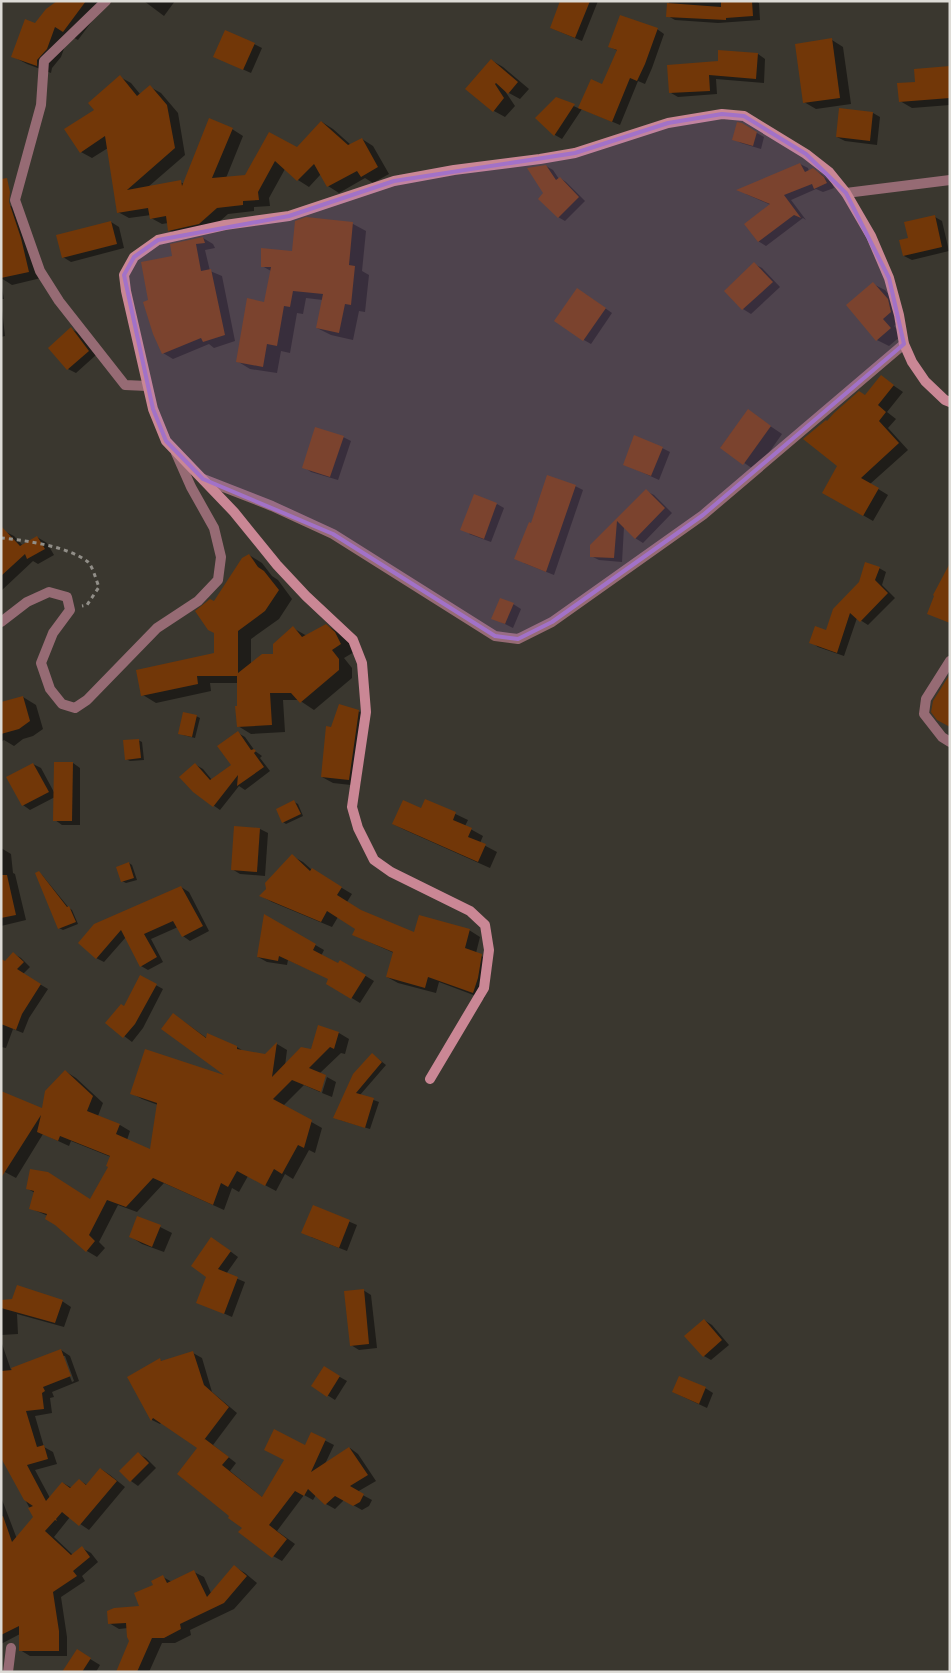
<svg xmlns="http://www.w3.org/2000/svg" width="951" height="1673" font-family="'Roboto Condensed',sans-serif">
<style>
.shadow{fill:#0007;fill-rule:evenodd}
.building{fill:#723708}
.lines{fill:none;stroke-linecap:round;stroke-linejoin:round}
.path{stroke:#918e88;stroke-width:3;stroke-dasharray:4 4;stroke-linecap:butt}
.street{stroke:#966b74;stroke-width:10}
.secondary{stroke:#ca8795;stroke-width:10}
.marked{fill:#a272c8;fill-opacity:0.2;stroke:#a272c8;stroke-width:4;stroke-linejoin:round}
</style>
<rect width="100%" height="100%" fill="#3a372f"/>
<g class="shadow">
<path d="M 59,1 L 107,1 L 78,40 L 69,35 L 61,57 L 52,68 L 51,73 L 27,64 L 12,56 L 35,25 Z"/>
<path d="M 144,1 L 175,1 L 164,16 Z"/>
<path d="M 562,1 L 598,1 L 582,41 L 551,28 Z"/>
<path d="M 669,1 L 756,1 L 759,3 L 760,20 L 718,23 L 675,20 L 668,16 Z"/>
<path d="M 657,29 L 664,34 L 652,68 L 645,84 L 638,81 L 620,125 L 582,109 L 562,139 L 555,135 L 537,118 L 556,98 L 580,109 L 603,85 L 618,51 L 610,47 Z"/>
<path d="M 832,40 L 843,47 L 851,104 L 816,109 L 804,102 Z"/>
<path d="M 254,44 L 262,48 L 251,73 L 222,60 Z"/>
<path d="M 758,54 L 765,59 L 764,83 L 716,79 L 717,94 L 678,97 L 671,93 L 719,62 Z"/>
<path d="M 491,60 L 503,67 L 529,89 L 520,99 L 505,91 L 515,106 L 505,117 L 494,111 Z"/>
<path d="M 950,68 L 950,105 L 912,108 L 900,101 L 917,83 Z"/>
<path d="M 120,77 L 131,83 L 140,94 L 150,87 L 161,93 L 178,113 L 185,155 L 148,187 L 180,182 L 184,184 L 232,129 L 243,136 L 226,178 L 246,176 L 297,149 L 322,122 L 333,129 L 351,145 L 362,139 L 373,146 L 389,174 L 373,183 L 365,178 L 339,193 L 328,186 L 321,174 L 309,187 L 298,180 L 285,169 L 269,198 L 270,206 L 254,207 L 254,211 L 228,214 L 210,230 L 180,236 L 169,230 L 168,223 L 162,224 L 151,218 L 151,215 L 129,218 L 118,212 L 108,148 L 92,158 L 81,152 L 96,110 Z"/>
<path d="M 873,113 L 880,117 L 877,145 L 845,141 L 837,137 Z"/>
<path d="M 741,124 L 764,137 L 761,149 L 741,143 L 734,139 Z"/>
<path d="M 800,164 L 808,168 L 809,171 L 813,170 L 821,174 L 832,183 L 834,188 L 823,192 L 816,189 L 791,200 L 806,220 L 803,218 L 766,246 L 758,241 L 771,205 L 746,194 Z"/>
<path d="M 546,166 L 553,170 L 559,179 L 560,178 L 566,182 L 585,201 L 565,221 L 558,217 L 545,193 Z"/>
<path d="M 9,205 L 21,212 L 41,278 L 12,285 L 1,278 L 1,207 Z"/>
<path d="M 935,217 L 942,221 L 949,251 L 912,260 L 904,256 L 910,239 Z"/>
<path d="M 306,219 L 353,224 L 366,231 L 362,271 L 369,275 L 365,312 L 359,311 L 353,340 L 331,335 L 317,328 L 323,300 L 306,298 L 303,314 L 297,313 L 290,353 L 281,351 L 277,373 L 250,369 L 237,361 L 266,303 L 271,271 L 262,266 L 293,253 Z"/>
<path d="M 111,222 L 119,227 L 124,248 L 71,262 L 63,257 Z"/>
<path d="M 203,238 L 213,244 L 215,248 L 205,250 L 210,271 L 222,276 L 235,341 L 214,348 L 209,344 L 173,359 L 163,353 L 150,301 L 173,257 Z"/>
<path d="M 754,264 L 762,268 L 780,287 L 751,314 L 743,309 L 725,291 Z"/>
<path d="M 1,282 L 4,299 L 1,299 Z"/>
<path d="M 873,284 L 885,290 L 899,307 L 902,319 L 894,326 L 902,335 L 889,346 L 877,340 Z"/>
<path d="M 585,294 L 612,313 L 591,344 L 584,340 Z"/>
<path d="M 1,301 L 5,336 L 1,337 Z"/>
<path d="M 71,329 L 79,333 L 96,355 L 76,373 L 68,369 Z"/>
<path d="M 881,377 L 903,392 L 887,412 L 896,419 L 888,428 L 908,450 L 870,484 L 888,495 L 873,521 L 823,492 L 838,466 L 828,422 L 866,396 Z"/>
<path d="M 748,411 L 782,434 L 756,471 L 721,447 Z"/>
<path d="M 343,437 L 351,441 L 338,480 L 311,472 L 304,467 Z"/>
<path d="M 662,448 L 670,452 L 659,480 L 624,464 Z"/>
<path d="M 575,486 L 583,490 L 554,575 L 524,563 L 532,525 Z"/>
<path d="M 646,491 L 654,495 L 672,513 L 643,543 L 635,538 L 624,527 L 622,562 L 599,560 L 591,556 L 592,545 Z"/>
<path d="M 497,504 L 504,508 L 491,542 L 469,534 Z"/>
<path d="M 4,531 L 14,536 L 23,546 L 37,537 L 47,543 L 54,555 L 38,564 L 33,561 L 1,591 L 1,534 Z"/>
<path d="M 249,555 L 262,563 L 272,576 L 278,580 L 292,599 L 279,619 L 251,639 L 251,664 L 274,655 L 293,628 L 307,636 L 326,625 L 339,633 L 348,641 L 354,652 L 344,658 L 352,668 L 352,678 L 314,710 L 299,700 L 283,700 L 285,732 L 251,734 L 238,726 L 238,683 L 210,683 L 211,691 L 156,703 L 143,695 L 215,654 L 214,603 Z"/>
<path d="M 879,568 L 886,572 L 882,585 L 895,598 L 868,625 L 857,618 L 844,656 L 818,647 L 811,642 L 827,632 Z"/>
<path d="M 513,604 L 521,609 L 513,628 L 493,618 Z"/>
<path d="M 23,697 L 36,705 L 43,729 L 33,736 L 23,739 L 14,746 L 4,740 L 1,742 L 1,701 L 2,703 Z"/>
<path d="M 358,711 L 369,717 L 360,786 L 333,783 L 322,777 L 332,728 Z"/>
<path d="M 196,716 L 200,718 L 195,738 L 183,735 Z"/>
<path d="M 238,733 L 245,737 L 255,751 L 262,756 L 260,758 L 270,771 L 245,790 L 239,786 L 220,810 L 193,791 L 196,765 L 203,769 L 212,780 L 232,765 Z"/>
<path d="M 138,740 L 142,742 L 144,760 L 130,761 L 126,759 Z"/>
<path d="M 73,763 L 80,768 L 80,825 L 62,825 L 55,820 L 55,797 L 30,810 L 23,805 L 33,764 L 41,768 L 55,794 Z"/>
<path d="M 426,800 L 468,820 L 465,826 L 483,836 L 480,843 L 497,852 L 490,868 L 405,830 L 393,824 L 422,810 Z"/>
<path d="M 294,802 L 298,804 L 303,816 L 286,824 L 283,822 Z"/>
<path d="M 235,827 L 260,829 L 268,833 L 265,876 L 240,874 L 232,869 Z"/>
<path d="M 1,848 L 11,854 L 13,873 L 15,874 L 26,920 L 1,926 Z"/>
<path d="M 292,856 L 303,862 L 312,870 L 352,894 L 347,902 L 364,913 L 415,934 L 469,930 L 480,937 L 476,953 L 492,962 L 489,985 L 484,999 L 439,982 L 436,993 L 398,983 L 387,977 L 394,953 L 354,935 L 356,929 L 338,917 L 332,927 L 272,902 L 261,896 Z"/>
<path d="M 129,863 L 132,865 L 137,880 L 126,883 L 122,881 Z"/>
<path d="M 39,873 L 42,875 L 69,908 L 72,910 L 78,924 L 63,930 L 59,928 Z"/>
<path d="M 181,887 L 189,892 L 209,931 L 190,941 L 183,936 L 178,927 L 151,939 L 163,962 L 148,970 L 141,966 L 126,937 L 104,962 L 96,958 L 80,942 Z"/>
<path d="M 265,916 L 324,950 L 321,956 L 339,964 L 341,961 L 374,981 L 360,1003 L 327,983 L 330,979 L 288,960 L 287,965 L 267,962 L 258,957 Z"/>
<path d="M 14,954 L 21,958 L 30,967 L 23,974 L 48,989 L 29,1018 L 23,1033 L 13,1029 L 6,1048 L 1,1047 L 1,966 Z"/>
<path d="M 141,977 L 163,989 L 143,1028 L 132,1042 L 107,1023 L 125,1008 Z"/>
<path d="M 183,1021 L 208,1039 L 237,1047 L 245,1052 L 266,1055 L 277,1044 L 287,1050 L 285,1066 L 312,1050 L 319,1027 L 339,1033 L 349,1039 L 345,1054 L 341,1053 L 320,1073 L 325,1075 L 320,1092 L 304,1085 L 283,1106 L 322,1128 L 315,1153 L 309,1150 L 293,1179 L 285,1174 L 276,1191 L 248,1176 L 239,1192 L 232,1188 L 224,1210 L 164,1183 L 137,1212 L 118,1205 L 99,1242 L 105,1248 L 97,1257 L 87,1251 L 48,1216 L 30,1208 L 35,1193 L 28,1189 L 91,1200 L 110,1166 L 111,1157 L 71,1141 L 69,1146 L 43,1134 L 16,1178 L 1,1170 L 43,1109 L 65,1071 L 76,1078 L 103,1103 L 98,1116 L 120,1125 L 130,1131 L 127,1140 L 151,1151 L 158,1105 L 142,1099 L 131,1093 L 230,1078 Z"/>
<path d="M 372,1054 L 386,1065 L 360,1095 L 379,1102 L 370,1129 L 340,1120 Z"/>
<path d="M 327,1077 L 336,1082 L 332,1097 L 322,1093 Z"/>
<path d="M 313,1206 L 357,1225 L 347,1251 L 311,1237 Z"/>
<path d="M 160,1227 L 172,1233 L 164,1252 L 142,1244 L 131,1237 Z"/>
<path d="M 219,1243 L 238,1257 L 226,1274 L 245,1282 L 232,1317 L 198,1302 Z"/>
<path d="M 363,1290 L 371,1295 L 377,1348 L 359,1350 L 351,1345 Z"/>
<path d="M 62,1301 L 71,1307 L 64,1327 L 17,1314 L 18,1334 L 1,1335 L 1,1302 Z"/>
<path d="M 704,1320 L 712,1325 L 729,1345 L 711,1360 L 704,1356 Z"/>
<path d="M 1,1341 L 11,1370 L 61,1350 L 70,1356 L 79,1381 L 52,1392 L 54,1397 L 50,1398 L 52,1413 L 35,1416 L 44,1447 L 53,1452 L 57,1464 L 35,1470 L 50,1498 L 63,1483 L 72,1488 L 79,1480 L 87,1485 L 101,1469 L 110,1475 L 125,1487 L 89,1530 L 70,1517 L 54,1537 L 73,1555 L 82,1548 L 91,1553 L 98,1562 L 82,1576 L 85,1581 L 61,1597 L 67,1637 L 67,1656 L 30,1656 L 20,1650 L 20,1634 L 1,1644 L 1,1497 L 17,1539 L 35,1518 L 1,1455 ZM 62,1356 L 65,1356 L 74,1381 L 72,1382 Z"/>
<path d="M 193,1353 L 202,1358 L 212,1392 L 237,1413 L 213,1445 L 236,1463 L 230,1471 L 263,1498 L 305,1447 L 312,1434 L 334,1445 L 325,1464 L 350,1448 L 358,1454 L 376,1481 L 357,1492 L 372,1500 L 369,1506 L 362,1510 L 344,1500 L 335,1509 L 326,1504 L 316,1495 L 313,1500 L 304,1495 L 277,1531 L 295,1544 L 282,1561 L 273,1556 L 231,1516 L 199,1448 L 162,1422 L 160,1424 L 152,1420 L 128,1378 L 160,1360 L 163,1362 Z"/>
<path d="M 324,1368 L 347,1381 L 335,1400 L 313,1386 Z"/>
<path d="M 705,1388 L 713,1393 L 707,1408 L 673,1392 Z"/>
<path d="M 139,1454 L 146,1458 L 156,1468 L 138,1486 L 131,1481 Z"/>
<path d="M 235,1567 L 245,1573 L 257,1583 L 234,1609 L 190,1630 L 191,1635 L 175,1643 L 162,1643 L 149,1672 L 117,1672 L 131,1641 L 128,1628 L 119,1629 L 109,1623 L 141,1607 L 154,1585 L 163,1577 L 172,1582 L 194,1572 L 204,1577 L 211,1593 Z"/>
<path d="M 77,1651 L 100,1665 L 96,1672 L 64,1672 Z"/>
</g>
<g class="building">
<path d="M 57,1 L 86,1 L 63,32 L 55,27 L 47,49 L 37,60 L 37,66 L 11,57 L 25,19 L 35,23 L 46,9 Z"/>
<path d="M 560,1 L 590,1 L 575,38 L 550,28 Z"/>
<path d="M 721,1 L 752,1 L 753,16 L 726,18 L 726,20 L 666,17 L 667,3 L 721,7 Z"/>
<path d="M 620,15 L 658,28 L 645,64 L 637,81 L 630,78 L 612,122 L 578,108 L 591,79 L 602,84 L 617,50 L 608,47 Z"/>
<path d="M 225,30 L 255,43 L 243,70 L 213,57 Z"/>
<path d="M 832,38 L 840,98 L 803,103 L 795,44 Z"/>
<path d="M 718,50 L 758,53 L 756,79 L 709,75 L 710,91 L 669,93 L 667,65 L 718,61 Z"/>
<path d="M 491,59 L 518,82 L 508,94 L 496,83 L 495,84 L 504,98 L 493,112 L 465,89 Z"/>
<path d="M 950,66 L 950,98 L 899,102 L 897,83 L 915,82 L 914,69 Z"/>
<path d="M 120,75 L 137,96 L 150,85 L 167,105 L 175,148 L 127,190 L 181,180 L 182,186 L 209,118 L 233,128 L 212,178 L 245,175 L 269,132 L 297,147 L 321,121 L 348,145 L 362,138 L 378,167 L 361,177 L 357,171 L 327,187 L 314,164 L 297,181 L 275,161 L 258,192 L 259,200 L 243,201 L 243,205 L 217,208 L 199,224 L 168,231 L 166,216 L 150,219 L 148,208 L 117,213 L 105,136 L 80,153 L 64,129 L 94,110 L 88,103 Z"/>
<path d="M 556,97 L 575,104 L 554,136 L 535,118 Z"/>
<path d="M 839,108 L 873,112 L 870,141 L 836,137 Z"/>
<path d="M 737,122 L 742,123 L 757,132 L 753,146 L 732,140 Z"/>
<path d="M 800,163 L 805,172 L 813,168 L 824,177 L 827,183 L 814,189 L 812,184 L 784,195 L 801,218 L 794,215 L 758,242 L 744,224 L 770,204 L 736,190 Z"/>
<path d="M 546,165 L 556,180 L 560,177 L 579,197 L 558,218 L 538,199 L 543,193 L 527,168 Z"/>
<path d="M 7,178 L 10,192 L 9,202 L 21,238 L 29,272 L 1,278 L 1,179 Z"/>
<path d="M 935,215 L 942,247 L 903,256 L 899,240 L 908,238 L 904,222 Z"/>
<path d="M 306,217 L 353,222 L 349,265 L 355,266 L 351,305 L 345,304 L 339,333 L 316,328 L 323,294 L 293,291 L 290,307 L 284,306 L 277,346 L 267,344 L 263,367 L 236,362 L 247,298 L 264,302 L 271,267 L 261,267 L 261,248 L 292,251 L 295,221 Z"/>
<path d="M 111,221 L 117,244 L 62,258 L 56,235 Z"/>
<path d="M 203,237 L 205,243 L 196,244 L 201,271 L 211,269 L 225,335 L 203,342 L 201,338 L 162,354 L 153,334 L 143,302 L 148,300 L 141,262 L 172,256 L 170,244 Z"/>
<path d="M 754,262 L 773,282 L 742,310 L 724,291 Z"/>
<path d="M 873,282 L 888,299 L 891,312 L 883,319 L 891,328 L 876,341 L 846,305 Z"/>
<path d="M 577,288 L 606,308 L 583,341 L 554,321 Z"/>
<path d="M 71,327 L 89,351 L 67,370 L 48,348 Z"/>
<path d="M 881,375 L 894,385 L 878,405 L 886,412 L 879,421 L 899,443 L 861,478 L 879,488 L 863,516 L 822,493 L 837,466 L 803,439 L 826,420 L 827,421 L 834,413 L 859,391 L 865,395 Z"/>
<path d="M 748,409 L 771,426 L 743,465 L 720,448 Z"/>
<path d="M 315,427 L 344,436 L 330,477 L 302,468 Z"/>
<path d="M 634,435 L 663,447 L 651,476 L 623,465 Z"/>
<path d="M 547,475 L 576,485 L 546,572 L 514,559 L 529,522 L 531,523 Z"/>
<path d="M 646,489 L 665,508 L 635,539 L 617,521 L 614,558 L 590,557 L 590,545 Z"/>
<path d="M 474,494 L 497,503 L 484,539 L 460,530 Z"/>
<path d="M 1,526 L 20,546 L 37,536 L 45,549 L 27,559 L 25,554 L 1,576 Z"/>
<path d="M 249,554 L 258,567 L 264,571 L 279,590 L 265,611 L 238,631 L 238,673 L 262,654 L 273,654 L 273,644 L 293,626 L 302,637 L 326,624 L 335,632 L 341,644 L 332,650 L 339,659 L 339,670 L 300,703 L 291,693 L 270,693 L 272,725 L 237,727 L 235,706 L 237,706 L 237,676 L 197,676 L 198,684 L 141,696 L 136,670 L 214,653 L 214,633 L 208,630 L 195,611 L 210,599 L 214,601 L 242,558 Z"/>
<path d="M 865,562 L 880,567 L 875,580 L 888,593 L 860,622 L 850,613 L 837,653 L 809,643 L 815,626 L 826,630 L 833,609 L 859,582 Z"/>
<path d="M 950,563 L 950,623 L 927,614 L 934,596 L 933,595 Z"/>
<path d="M 500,598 L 514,603 L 505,624 L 491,619 Z"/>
<path d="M 950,674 L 950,727 L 937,720 L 931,712 L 933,701 Z"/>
<path d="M 23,696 L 30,721 L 19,729 L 1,734 L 1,702 Z"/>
<path d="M 339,704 L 359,710 L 349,780 L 321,777 L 326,726 L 331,727 Z"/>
<path d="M 183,712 L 197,715 L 192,737 L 178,734 Z"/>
<path d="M 238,731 L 251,750 L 254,749 L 256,751 L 254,753 L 264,767 L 237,786 L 238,775 L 213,807 L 193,792 L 179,777 L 195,763 L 210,780 L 231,765 L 217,746 Z"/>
<path d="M 139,739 L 141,758 L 125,760 L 123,740 Z"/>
<path d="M 54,762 L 73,762 L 72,821 L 53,821 Z"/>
<path d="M 33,763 L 49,792 L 22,806 L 6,777 Z"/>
<path d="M 425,799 L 456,812 L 453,820 L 472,828 L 468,837 L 486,844 L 478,862 L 392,824 L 403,800 L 421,808 Z"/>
<path d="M 294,800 L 301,814 L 282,823 L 276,809 Z"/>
<path d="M 234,826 L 260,828 L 257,872 L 231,870 Z"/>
<path d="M 292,854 L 310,871 L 312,868 L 342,887 L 337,895 L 361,910 L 414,932 L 419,915 L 470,929 L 465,948 L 482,954 L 478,978 L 473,993 L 428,977 L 425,988 L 386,977 L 393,952 L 352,935 L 355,929 L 327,911 L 321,922 L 259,896 L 266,889 L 265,883 Z"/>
<path d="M 129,862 L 134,878 L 121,882 L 116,867 Z"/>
<path d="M 39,871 L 67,907 L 69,906 L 76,922 L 58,929 L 35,873 Z"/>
<path d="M 1,875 L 7,875 L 16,915 L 1,918 Z"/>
<path d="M 181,886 L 203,926 L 182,937 L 173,921 L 144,934 L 157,957 L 140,967 L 121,930 L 96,959 L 78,943 L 94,924 Z"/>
<path d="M 264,914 L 316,944 L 313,950 L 338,963 L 340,960 L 366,975 L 351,999 L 326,984 L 328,979 L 279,956 L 278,961 L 257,957 Z"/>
<path d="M 13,952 L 24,962 L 17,969 L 41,984 L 22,1014 L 16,1030 L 1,1024 L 1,959 L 5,961 Z"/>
<path d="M 140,975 L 157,984 L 135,1024 L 123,1038 L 105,1023 L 121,1004 L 124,1006 Z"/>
<path d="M 173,1013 L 206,1038 L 207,1033 L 237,1046 L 237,1049 L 265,1054 L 277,1042 L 272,1077 L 301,1047 L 311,1049 L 318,1025 L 339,1032 L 334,1049 L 330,1047 L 309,1068 L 326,1075 L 321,1092 L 292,1080 L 273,1099 L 312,1120 L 304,1148 L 298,1145 L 282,1174 L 274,1169 L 265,1186 L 237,1171 L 228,1187 L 221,1183 L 213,1205 L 153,1178 L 126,1207 L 107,1200 L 89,1235 L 95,1241 L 86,1252 L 55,1225 L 45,1219 L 47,1214 L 29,1209 L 34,1191 L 26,1189 L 30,1169 L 48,1172 L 90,1199 L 108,1167 L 106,1166 L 110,1156 L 60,1136 L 58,1141 L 37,1132 L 41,1115 L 1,1178 L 1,1091 L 42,1108 L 45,1091 L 65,1070 L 93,1096 L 87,1111 L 120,1124 L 116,1134 L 150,1149 L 157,1103 L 130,1094 L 145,1049 L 224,1075 L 161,1029 Z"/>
<path d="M 372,1053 L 382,1062 L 356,1093 L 374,1098 L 365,1128 L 333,1118 L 353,1074 Z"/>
<path d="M 313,1205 L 350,1220 L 339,1248 L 301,1233 Z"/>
<path d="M 137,1216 L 161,1225 L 152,1247 L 129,1237 Z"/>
<path d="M 211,1237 L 231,1251 L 218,1269 L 238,1277 L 224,1314 L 196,1303 L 206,1277 L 191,1266 Z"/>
<path d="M 17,1285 L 63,1300 L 55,1323 L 1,1308 L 1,1300 L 12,1299 Z"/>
<path d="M 364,1289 L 369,1344 L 350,1346 L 344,1291 Z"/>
<path d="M 704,1319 L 722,1340 L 703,1357 L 684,1336 Z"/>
<path d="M 61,1349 L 71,1376 L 43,1387 L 45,1391 L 42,1393 L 44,1409 L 26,1411 L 37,1447 L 44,1445 L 48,1459 L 27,1465 L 46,1501 L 62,1482 L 70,1488 L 79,1479 L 86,1485 L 100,1468 L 117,1481 L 79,1526 L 62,1512 L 56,1519 L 57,1521 L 55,1520 L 45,1531 L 71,1555 L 82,1546 L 90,1557 L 73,1571 L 77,1576 L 53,1592 L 59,1631 L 59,1651 L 19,1651 L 19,1626 L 1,1635 L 1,1517 L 3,1516 L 12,1542 L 33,1517 L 28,1508 L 33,1506 L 24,1500 L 1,1458 L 1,1371 L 12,1370 L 11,1368 Z"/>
<path d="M 193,1351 L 204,1385 L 229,1407 L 204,1440 L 205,1439 L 229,1457 L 222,1465 L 262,1497 L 284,1460 L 264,1450 L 274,1429 L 305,1445 L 311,1432 L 326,1439 L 311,1472 L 349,1447 L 368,1475 L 350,1486 L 364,1494 L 360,1502 L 353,1506 L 335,1496 L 325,1505 L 308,1489 L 304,1496 L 295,1491 L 269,1525 L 287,1539 L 272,1558 L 238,1532 L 242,1528 L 228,1518 L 229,1516 L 177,1474 L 197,1448 L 153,1418 L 151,1421 L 127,1377 L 160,1358 L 161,1361 Z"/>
<path d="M 324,1366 L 340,1376 L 327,1397 L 311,1386 Z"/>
<path d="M 679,1376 L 706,1387 L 699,1404 L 672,1392 Z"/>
<path d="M 138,1452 L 149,1463 L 130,1482 L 119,1471 Z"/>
<path d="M 234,1565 L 247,1576 L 224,1603 L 180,1624 L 181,1629 L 164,1638 L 152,1638 L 137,1672 L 116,1672 L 129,1641 L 127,1637 L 126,1623 L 108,1624 L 107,1611 L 114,1608 L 139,1606 L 134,1593 L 153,1585 L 151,1581 L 163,1575 L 167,1583 L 194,1570 L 207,1597 Z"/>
<path d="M 77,1649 L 91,1658 L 82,1672 L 62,1672 Z"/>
</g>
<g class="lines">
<path class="path" d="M 1,538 C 25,540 70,547 88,562 C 93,567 96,580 99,587 L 87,605 L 82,606"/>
<g class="street">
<path d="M 106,1 L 44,61 L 41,105 L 15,200 L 40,271 L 59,301 L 125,385 L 147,386"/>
<path d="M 846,193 L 950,180"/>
<path d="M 203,479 L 272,506 L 333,534 L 495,636 L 518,639 L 552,622 L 703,515 L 904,344"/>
<path d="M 1,622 L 27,602 L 49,592 L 67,597 L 70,610 L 53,633 L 41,663 L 50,689 L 62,704 L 75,708 L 87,700 L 157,628 L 198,601 L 218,580 L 221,557 L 214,528 L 191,487 L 176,453"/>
<path d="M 950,661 L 926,699 L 924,714 L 942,737 L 950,742"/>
<path d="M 8,1672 L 11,1648"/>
</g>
<path class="secondary" d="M 430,1079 L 484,988 L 489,950 L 485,925 L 470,911 L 391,872 L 374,860 L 358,828 L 352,807 L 366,712 L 362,663 L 353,640 L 306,596 L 277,565 L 234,512 L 166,441 L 153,409 L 126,291 L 124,275 L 134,257 L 158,240 L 225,225 L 289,216 L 394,181 L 454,170 L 540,159 L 575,153 L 668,123 L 722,114 L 744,116 L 806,154 L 829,172 L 846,193 L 871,236 L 889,278 L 899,315 L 904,344 L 912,362 L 925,381 L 945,400 L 950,402"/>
</g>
<path class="marked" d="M 722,114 L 744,116 L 806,154 L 846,193 L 889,278 L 904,344 L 703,515 L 552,622 L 518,639 L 495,636 L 333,534 L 203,479 L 166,441 L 153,409 L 124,275 L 134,257 L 158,240 L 289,216 L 394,181 L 575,153 L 668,123 Z"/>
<rect width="951" height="1673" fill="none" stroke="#dddbd6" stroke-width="5"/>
</svg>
